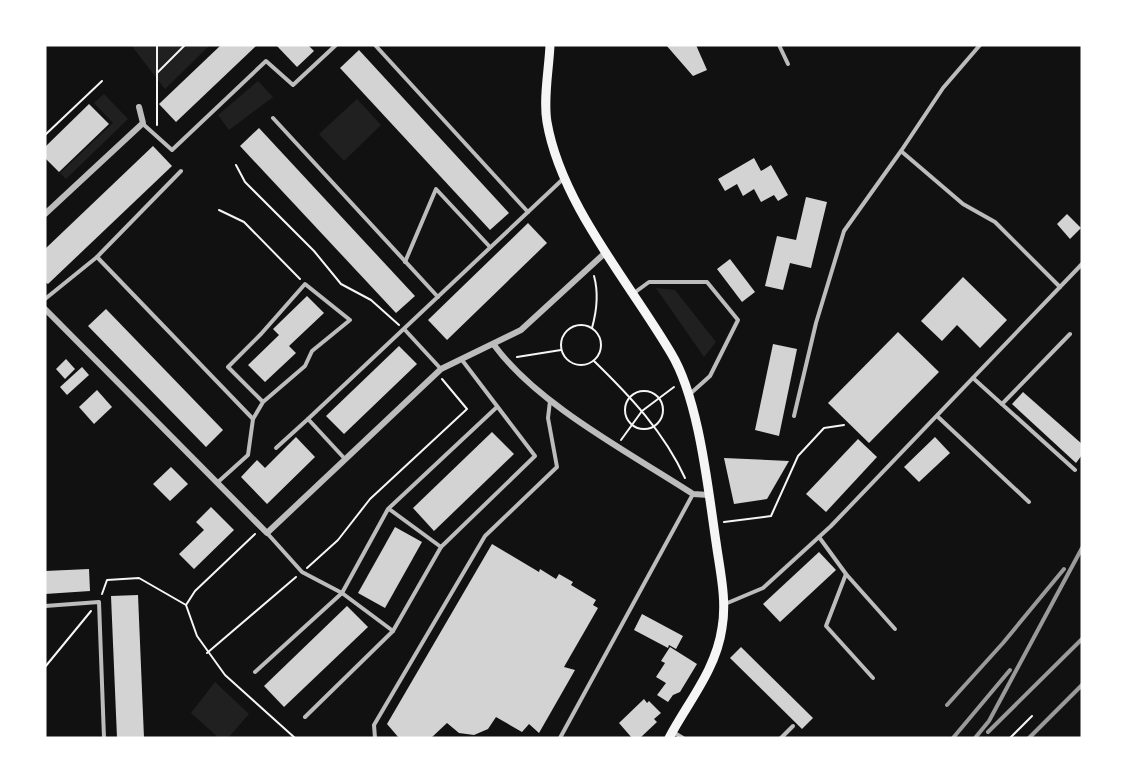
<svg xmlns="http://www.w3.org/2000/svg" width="1127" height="783" font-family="Lato,sans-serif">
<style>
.green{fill:#202020}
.building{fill:#d3d3d3}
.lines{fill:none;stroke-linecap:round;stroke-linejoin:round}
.path{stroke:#f5f5f5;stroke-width:2}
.service{stroke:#bcbcbc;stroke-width:4}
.minor{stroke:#bcbcbc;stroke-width:6}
.secondary{stroke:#f5f5f5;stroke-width:9}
.rail{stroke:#9a9a9a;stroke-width:4}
</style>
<rect width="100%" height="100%" fill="#111"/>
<g class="green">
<path d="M 131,45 L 210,45 L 165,89 Z"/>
<path d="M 258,81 L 273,97 L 229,130 L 218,115 Z"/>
<path d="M 104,94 L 128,119 L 66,179 L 60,173 L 113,123 L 94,103 Z"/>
<path d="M 357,99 L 381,125 L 344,161 L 319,134 Z"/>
<path d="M 656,288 L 675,290 L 716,342 L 704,357 Z"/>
<path d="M 215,682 L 249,714 L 228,738 L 219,738 L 191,713 Z"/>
</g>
<g class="building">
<path d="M 221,45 L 257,45 L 176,122 L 159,104 Z"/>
<path d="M 276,45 L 308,45 L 314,51 L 297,67 Z"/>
<path d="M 666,45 L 696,45 L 707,70 L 693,76 Z"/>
<path d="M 359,50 L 509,213 L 490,230 L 340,68 Z"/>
<path d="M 89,104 L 109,124 L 59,172 L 45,158 L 45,147 Z"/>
<path d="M 259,128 L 415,296 L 396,313 L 240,146 Z"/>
<path d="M 153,146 L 172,166 L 48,284 L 45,282 L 45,249 Z"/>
<path d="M 754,158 L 761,171 L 771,165 L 788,195 L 778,201 L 774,195 L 761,202 L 754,189 L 743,196 L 737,184 L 725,191 L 718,179 Z"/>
<path d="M 806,197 L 827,202 L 811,268 L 790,263 L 783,290 L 765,286 L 777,236 L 796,240 Z"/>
<path d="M 1067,214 L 1081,228 L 1070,239 L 1057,224 Z"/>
<path d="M 528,223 L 547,243 L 447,340 L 428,320 Z"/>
<path d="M 730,259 L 755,292 L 742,302 L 717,269 Z"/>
<path d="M 963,277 L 1007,320 L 980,348 L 957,325 L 942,341 L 921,321 Z"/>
<path d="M 307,296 L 324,313 L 289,346 L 296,353 L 265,382 L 248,365 L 279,335 L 273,329 Z"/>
<path d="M 106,309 L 223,430 L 206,447 L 88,326 Z"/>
<path d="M 898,332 L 939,372 L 869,443 L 828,403 Z"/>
<path d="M 773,344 L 797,349 L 779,436 L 755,430 Z"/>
<path d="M 399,346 L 417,364 L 344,434 L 326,416 Z"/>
<path d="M 66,359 L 75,369 L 65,379 L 56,369 Z"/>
<path d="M 82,367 L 89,375 L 67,395 L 60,387 Z"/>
<path d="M 97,390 L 112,407 L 94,424 L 79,407 Z"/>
<path d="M 1023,392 L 1082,444 L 1082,455 L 1076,463 L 1012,404 Z"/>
<path d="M 492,432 L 514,454 L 434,531 L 413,508 Z"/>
<path d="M 296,437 L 315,457 L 267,504 L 241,477 L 257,460 L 265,468 Z"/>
<path d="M 935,437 L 950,453 L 919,482 L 904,467 Z"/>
<path d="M 858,439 L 877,457 L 826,512 L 806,494 Z"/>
<path d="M 724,458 L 789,461 L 767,499 L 734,504 Z"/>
<path d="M 171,467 L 188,484 L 170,501 L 153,484 Z"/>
<path d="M 211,507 L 234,530 L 194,569 L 179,554 L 204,530 L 196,522 Z"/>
<path d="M 395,527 L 422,542 L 385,608 L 358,593 Z"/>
<path d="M 492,544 L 539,572 L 540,569 L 556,579 L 559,574 L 573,582 L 571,585 L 596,600 L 593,605 L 598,608 L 564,667 L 575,670 L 539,733 L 529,724 L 522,732 L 496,717 L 488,729 L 474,735 L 459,733 L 447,723 L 431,738 L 399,738 L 387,724 Z"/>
<path d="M 819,552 L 836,570 L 780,622 L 763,604 Z"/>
<path d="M 89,569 L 90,591 L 45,594 L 45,571 Z"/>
<path d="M 138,595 L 144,738 L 117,738 L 111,596 Z"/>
<path d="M 347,606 L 368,627 L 284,707 L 264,686 Z"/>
<path d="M 642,614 L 683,636 L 676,649 L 669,645 L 668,648 L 634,630 Z"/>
<path d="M 670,647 L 697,664 L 680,692 L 673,695 L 668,702 L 657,695 L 666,683 L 656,677 L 665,663 L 661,661 Z"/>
<path d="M 741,647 L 813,718 L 802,729 L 730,658 Z"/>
<path d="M 644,699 L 647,703 L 649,701 L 661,713 L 654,719 L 657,722 L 640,738 L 632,738 L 619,723 Z"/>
</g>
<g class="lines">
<g class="path">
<path d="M 157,73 L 185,45"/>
<path d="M 157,125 L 157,45"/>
<path d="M 45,135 L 102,81"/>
<path d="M 236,165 L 245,182 L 314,251 L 341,284 L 371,300 L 399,325"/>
<path d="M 219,210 L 244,222 L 300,279"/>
<circle cx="581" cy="345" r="20"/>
<path d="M 592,328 C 597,310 599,294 594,276"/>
<path d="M 517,357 L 561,350"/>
<path d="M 594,361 C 630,396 664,432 685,478"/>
<circle cx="644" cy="410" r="19"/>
<path d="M 621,440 L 642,411 L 674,387"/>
<path d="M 724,522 L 771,516 L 798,456 L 824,428 L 844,425"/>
<path d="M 255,534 L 195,591 L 186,605 L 197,636 L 225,675 L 295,738"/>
<path d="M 307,568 L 338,540 L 370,499 L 467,409 L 442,379"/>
<path d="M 102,594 L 107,580 L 139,578 L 186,605"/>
<path d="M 207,653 L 296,577"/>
<path d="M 45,667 L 91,611"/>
<path d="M 1010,738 L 1032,716"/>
</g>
<g class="service">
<path d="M 375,45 L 528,212"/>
<path d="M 779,45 L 788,64"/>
<path d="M 980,45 L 943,88 L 901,151 L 963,204 L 995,222 L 1060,287"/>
<path d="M 273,118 L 438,297"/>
<path d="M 143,124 L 172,150 L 266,61 L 293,85 L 336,45"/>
<path d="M 97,257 L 253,419 L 248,455 L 218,482"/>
<path d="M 405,262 L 436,189 L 490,247"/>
<path d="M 634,293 L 649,282 L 707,282 L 738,320 L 710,376 L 690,394"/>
<path d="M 45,299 L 97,257 L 181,171"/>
<path d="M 405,330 L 441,369"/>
<path d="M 973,378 L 1075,470"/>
<path d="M 1002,404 L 1070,334"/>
<path d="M 794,416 L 816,323 L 844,231 L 901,151"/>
<path d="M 937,416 L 1029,502"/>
<path d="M 253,419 L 263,402 L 305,366 L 312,351 L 350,320 L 305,284 L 261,334 L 228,367 L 263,402"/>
<path d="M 276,448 L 308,419"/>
<path d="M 345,459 L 308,419 L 563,179"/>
<path d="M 389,509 L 441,547"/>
<path d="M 267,533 L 302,572 L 342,593 L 393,631"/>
<path d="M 819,537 L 846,574 L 895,629"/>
<path d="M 846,574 L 826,626 L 873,678"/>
<path d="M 725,604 L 763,588 L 831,526 L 1082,264"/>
<path d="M 45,606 L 99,602 L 104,738"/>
<path d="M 255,672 L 342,593 L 388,509 L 497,407"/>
<path d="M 305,717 L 393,631 L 441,547 L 535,456 L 462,360"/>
<path d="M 673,732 L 683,738"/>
<path d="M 375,738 L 374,725 L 485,536 L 557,467 L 548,418 L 550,401"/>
<path d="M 560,738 L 693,494"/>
<path d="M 781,738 L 793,726"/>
</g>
<g class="minor">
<path d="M 45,214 L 143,123 L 139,107"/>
<path d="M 45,309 L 267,533 L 441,369 L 521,330 L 606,252"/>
<path d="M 494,345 C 538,405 630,453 693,494 L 709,495"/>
</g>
<path class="secondary" d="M 550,45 C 549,69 543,99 547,122 C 561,204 630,283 671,353 C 699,399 708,489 716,542 C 720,571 727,600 722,628 C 716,670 688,702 669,738"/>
<g class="rail">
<path d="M 947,705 L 1003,643 L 1064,569"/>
<path d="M 988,732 L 1082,639"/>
<path d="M 953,738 L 1010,670"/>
<path d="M 975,738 L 989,721 L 1082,548"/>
<path d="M 1029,738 L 1082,685"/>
</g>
</g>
<rect width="1127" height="783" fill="none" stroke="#ffffff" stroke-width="93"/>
</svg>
